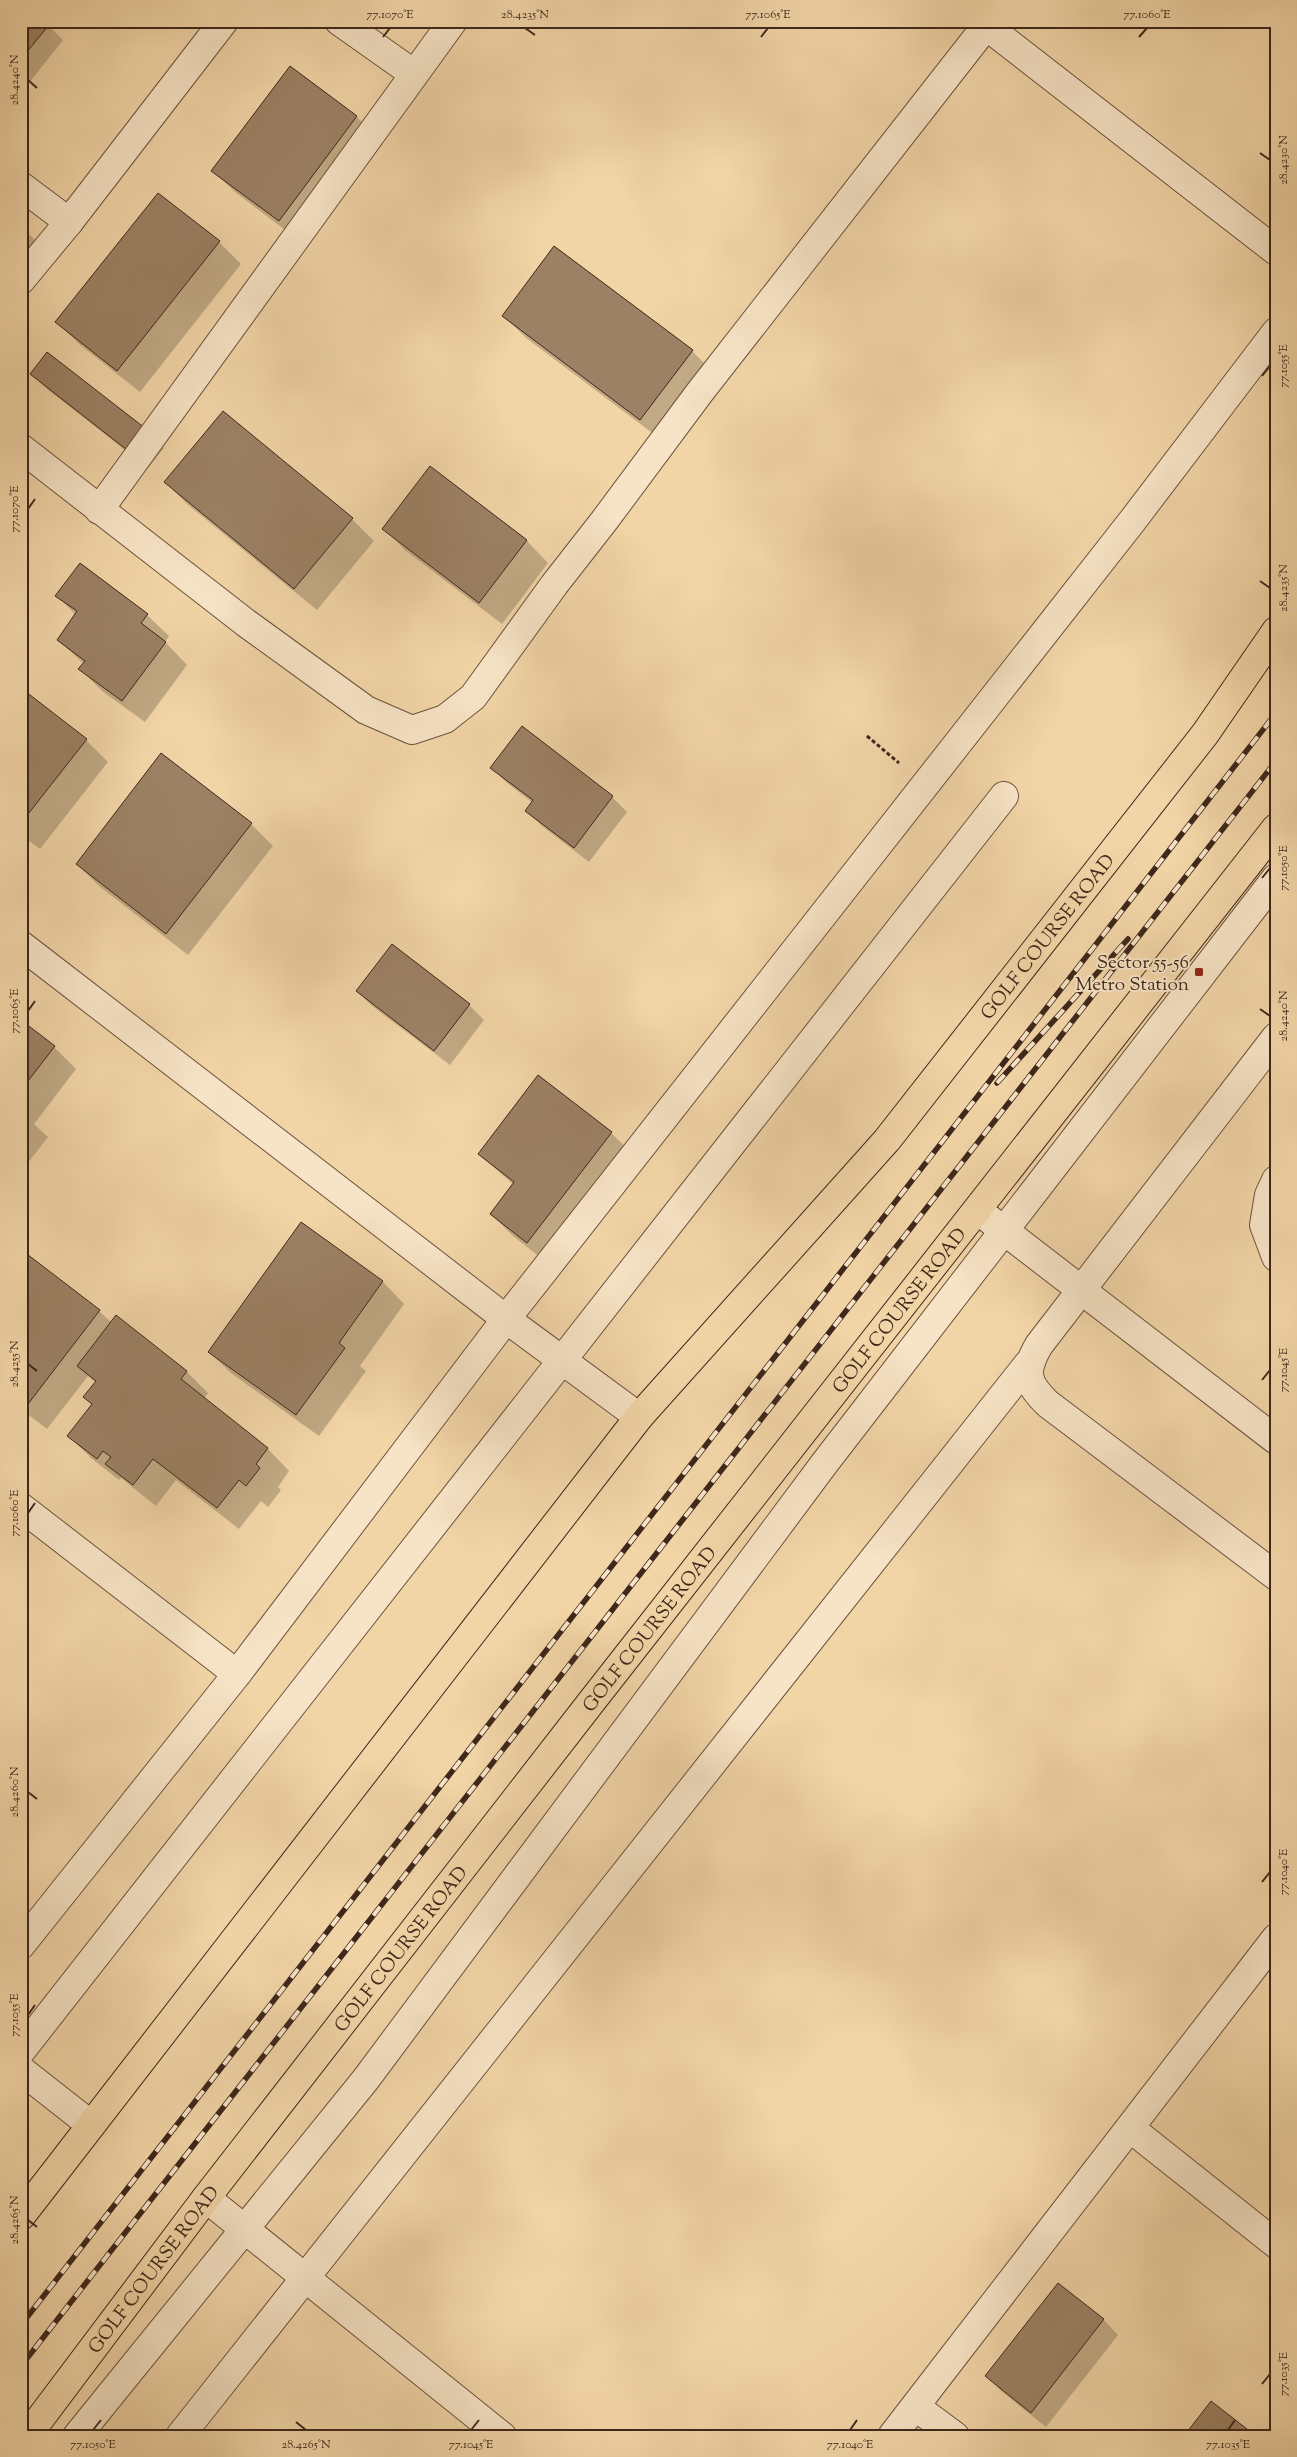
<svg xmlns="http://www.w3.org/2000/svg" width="1297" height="2457" font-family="'Sorts Mill Goudy',serif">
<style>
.shadow{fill:#0003}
.building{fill:#9c8164;stroke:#3e271b}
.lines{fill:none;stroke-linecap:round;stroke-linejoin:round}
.minor-casing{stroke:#6b523e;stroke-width:30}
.major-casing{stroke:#3e271b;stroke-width:30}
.path{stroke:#3e271b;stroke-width:3;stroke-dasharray:4 2.5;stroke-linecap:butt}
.minor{stroke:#f7e4c6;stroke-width:28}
.major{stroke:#f2d5a7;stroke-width:28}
.rail-casing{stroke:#3e271b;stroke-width:5.5}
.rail{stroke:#f7e4c6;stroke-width:4;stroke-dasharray:11;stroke-linecap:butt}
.ticks{fill:none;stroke:#3e271b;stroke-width:2}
.poi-dot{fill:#8f2418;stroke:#f7e4c6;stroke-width:2}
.labels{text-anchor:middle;stroke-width:4;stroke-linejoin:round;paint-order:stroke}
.street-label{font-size:19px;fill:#3e271b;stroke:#f7e4c6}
.poi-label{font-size:19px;fill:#3e271b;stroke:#f7e4c6;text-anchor:end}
.neatline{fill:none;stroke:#3e271b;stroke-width:2}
.ticks-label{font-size:12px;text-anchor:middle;fill:#3e271b}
</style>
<rect width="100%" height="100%" fill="#f2d5a7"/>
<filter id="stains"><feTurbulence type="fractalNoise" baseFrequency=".004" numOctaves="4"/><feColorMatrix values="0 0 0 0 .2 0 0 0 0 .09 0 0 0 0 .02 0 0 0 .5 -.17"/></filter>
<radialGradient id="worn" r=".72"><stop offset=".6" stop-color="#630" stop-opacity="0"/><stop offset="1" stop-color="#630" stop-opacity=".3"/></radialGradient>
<g class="shadow">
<path d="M 21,21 L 48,25 L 63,40 L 21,93 Z"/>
<path d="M 290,67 L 357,117 L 379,139 L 301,242 L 235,192 L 213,171 Z"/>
<path d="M 158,194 L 219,242 L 241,264 L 140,392 L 79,344 L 57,322 Z"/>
<path d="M 21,226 L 37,242 L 21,261 Z"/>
<path d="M 504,316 L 692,351 L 714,373 L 663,441 L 526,338 Z"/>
<path d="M 32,374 L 149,433 L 164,448 L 148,468 L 47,389 Z"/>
<path d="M 223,413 L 352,519 L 374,541 L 317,610 L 187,504 L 165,482 Z"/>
<path d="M 430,467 L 527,541 L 548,563 L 502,624 L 405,550 L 383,528 Z"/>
<path d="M 57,596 L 147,615 L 169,636 L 165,642 L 187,665 L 145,722 L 102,691 L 80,669 L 84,664 L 58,640 L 76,615 Z"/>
<path d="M 21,690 L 86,740 L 108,762 L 40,849 L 21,835 Z"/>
<path d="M 523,728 L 612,797 L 627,812 L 589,862 L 542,826 L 527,811 L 533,803 L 507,783 L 492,768 Z"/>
<path d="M 161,755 L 251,824 L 273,846 L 188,955 L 99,886 L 77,864 Z"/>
<path d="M 357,991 L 469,1005 L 484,1020 L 450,1065 L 372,1006 Z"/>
<path d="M 21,1021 L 54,1047 L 76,1069 L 34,1124 L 48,1137 L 21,1172 Z"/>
<path d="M 611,1133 L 633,1154 L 549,1264 L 513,1236 L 491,1214 L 514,1185 L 479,1154 Z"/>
<path d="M 301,1224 L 383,1282 L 404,1304 L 360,1366 L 366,1371 L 319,1436 L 231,1373 L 209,1352 Z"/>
<path d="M 21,1256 L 99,1311 L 112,1323 L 117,1317 L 187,1372 L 208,1393 L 204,1399 L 268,1449 L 289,1471 L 278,1487 L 281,1490 L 268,1507 L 261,1501 L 239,1529 L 176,1480 L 156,1506 L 121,1478 L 119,1480 L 91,1458 L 69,1436 L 93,1406 L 85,1397 L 96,1383 L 88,1376 L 47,1429 L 21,1409 Z"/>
<path d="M 1059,2285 L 1104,2320 L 1118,2335 L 1046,2427 L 1001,2391 L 987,2376 Z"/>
</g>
<g class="building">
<path d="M 21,21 L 45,21 L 49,25 L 21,59 Z"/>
<path d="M 290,66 L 357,116 L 279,221 L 211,171 Z"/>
<path d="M 158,193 L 220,241 L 117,371 L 55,322 Z"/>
<path d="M 554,246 L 693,350 L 640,420 L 502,316 Z"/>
<path d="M 47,352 L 150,432 L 132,454 L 30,374 Z"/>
<path d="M 223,411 L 353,518 L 294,589 L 164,482 Z"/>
<path d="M 430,466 L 527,540 L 479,603 L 382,529 Z"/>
<path d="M 80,563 L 148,614 L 141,623 L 166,642 L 122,701 L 78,669 L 85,661 L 57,640 L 77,611 L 55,596 Z"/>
<path d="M 21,688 L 87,739 L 21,823 Z"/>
<path d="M 522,726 L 613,796 L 574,848 L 525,811 L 533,800 L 490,768 Z"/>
<path d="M 161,753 L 252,823 L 166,934 L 76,864 Z"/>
<path d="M 392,944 L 470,1004 L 434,1051 L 356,991 Z"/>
<path d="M 21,1020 L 55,1046 L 21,1090 Z"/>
<path d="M 538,1075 L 612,1132 L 527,1243 L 490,1214 L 514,1182 L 478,1154 Z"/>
<path d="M 301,1222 L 383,1281 L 339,1343 L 345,1348 L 296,1415 L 208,1352 Z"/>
<path d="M 23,1251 L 100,1310 L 25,1408 L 21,1405 L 21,1254 Z"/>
<path d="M 116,1315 L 187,1371 L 181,1379 L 268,1448 L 256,1464 L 260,1468 L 246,1486 L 239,1480 L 217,1508 L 153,1459 L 133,1485 L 105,1464 L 111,1457 L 103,1451 L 97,1459 L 67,1436 L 92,1404 L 83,1397 L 96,1381 L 77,1366 Z"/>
<path d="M 1058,2283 L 1104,2319 L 1031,2413 L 985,2376 Z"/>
<path d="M 1211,2401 L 1256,2436 L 1184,2436 Z"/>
</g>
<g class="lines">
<defs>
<g id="minor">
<path d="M 339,21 L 414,74"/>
<path d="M 980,21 L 1276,251"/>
<path d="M 21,186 L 69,222"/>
<path d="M 21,280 L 69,222 L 224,21"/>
<path d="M 21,448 L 246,623 L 366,710 L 412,730 L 445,719 L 473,697 L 554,585 L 604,521 L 700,392 L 986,26"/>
<path d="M 99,510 L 453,21"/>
<path d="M 21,945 L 506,1319 L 639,1417"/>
<path d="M 1276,1037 L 1039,1345 C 1024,1371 1025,1382 1048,1404 L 1276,1576"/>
<path d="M 1276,1180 L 1269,1195 L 1264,1225 L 1276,1257"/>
<path d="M 989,1219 L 1276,1440"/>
<path d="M 21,1507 L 237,1674"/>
<path d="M 21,1945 L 237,1674 L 506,1319 L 1133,520 L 1276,332"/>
<path d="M 21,2051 L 1004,796"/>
<path d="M 21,2070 L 91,2125"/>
<path d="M 1130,2128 L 1276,2244"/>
<path d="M 206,2198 L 502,2436"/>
<path d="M 916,2407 L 955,2436"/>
<path d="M 77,2436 L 366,2079 L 824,1464 L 1276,878"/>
<path d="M 180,2436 L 1028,1364"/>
<path d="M 892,2436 L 1276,1938"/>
</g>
<g id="major">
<path id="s1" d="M 21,2216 L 639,1417 L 887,1140 L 1205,734 L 1276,631"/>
<path id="s2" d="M 27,2436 L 206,2198 L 592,1701 L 1276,828"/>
</g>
</defs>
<use href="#minor" class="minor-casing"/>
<use href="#major" class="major-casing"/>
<path class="path" d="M 867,736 L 899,763"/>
<use href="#minor" class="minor"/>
<use href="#major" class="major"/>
<defs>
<g id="rail">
<path d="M 997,1083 L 1128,939"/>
<path d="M 21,2325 L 1276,713"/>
<path d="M 21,2366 L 1276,761"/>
</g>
</defs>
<use href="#rail" class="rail-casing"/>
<use href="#rail" class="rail"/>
</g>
<path class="ticks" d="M 525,28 L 535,35M 383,37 L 390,28M 761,37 L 768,28M 1139,37 L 1147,28M 28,80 L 37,88M 1260,153 L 1270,160M 1262,376 L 1270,366M 28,509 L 35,499M 1260,581 L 1270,588M 1262,878 L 1270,868M 1260,1009 L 1270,1016M 28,1011 L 35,1001M 28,1364 L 37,1371M 1262,1380 L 1270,1370M 28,1513 L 35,1503M 28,1792 L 37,1799M 1262,1882 L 1270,1872M 28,2015 L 35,2005M 28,2220 L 37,2227M 1262,2384 L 1270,2374M 296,2422 L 306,2430M 93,2430 L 101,2420M 471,2430 L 479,2420M 850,2430 L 857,2420M 1228,2430 L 1235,2420"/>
<rect class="poi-dot" x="1194" y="967" width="10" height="10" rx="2.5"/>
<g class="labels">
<g class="street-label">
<text dy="7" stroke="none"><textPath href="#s1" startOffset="1641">GOLF COURSE ROAD</textPath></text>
<text dy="7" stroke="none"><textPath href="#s2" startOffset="1424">GOLF COURSE ROAD</textPath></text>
<text dy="7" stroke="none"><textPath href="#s2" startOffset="1019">GOLF COURSE ROAD</textPath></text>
<text dy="7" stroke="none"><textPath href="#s2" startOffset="614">GOLF COURSE ROAD</textPath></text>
<text dy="7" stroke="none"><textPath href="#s2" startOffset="209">GOLF COURSE ROAD</textPath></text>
</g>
<g class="poi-label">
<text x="1189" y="968">Sector 55-56<tspan x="1189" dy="22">Metro Station</tspan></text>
</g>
</g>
<rect width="1297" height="2457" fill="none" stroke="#f2d5a7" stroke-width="55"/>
<rect x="28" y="28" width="1242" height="2402" class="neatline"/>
<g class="ticks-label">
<text x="390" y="18">77.1070°E</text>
<text x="525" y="18">28.4235°N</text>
<text x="768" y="18">77.1065°E</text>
<text x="1147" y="18">77.1060°E</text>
<text transform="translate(14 80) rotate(-90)" y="4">28.4240°N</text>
<text transform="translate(1283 160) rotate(-90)" y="4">28.4230°N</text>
<text transform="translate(1283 366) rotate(-90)" y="4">77.1055°E</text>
<text transform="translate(14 509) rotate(-90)" y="4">77.1070°E</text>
<text transform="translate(1283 588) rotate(-90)" y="4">28.4235°N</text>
<text transform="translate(1283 868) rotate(-90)" y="4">77.1050°E</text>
<text transform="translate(14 1011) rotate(-90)" y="4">77.1065°E</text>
<text transform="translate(1283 1016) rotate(-90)" y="4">28.4240°N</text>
<text transform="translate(14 1364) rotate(-90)" y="4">28.4255°N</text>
<text transform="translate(1283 1370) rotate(-90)" y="4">77.1045°E</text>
<text transform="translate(14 1513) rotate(-90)" y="4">77.1060°E</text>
<text transform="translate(14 1792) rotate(-90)" y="4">28.4260°N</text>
<text transform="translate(1283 1872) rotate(-90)" y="4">77.1040°E</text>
<text transform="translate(14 2015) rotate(-90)" y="4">77.1055°E</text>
<text transform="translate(14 2220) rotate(-90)" y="4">28.4265°N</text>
<text transform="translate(1283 2374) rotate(-90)" y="4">77.1035°E</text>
<text x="93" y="2448">77.1050°E</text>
<text x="306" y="2448">28.4265°N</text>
<text x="471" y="2448">77.1045°E</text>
<text x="850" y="2448">77.1040°E</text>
<text x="1228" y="2448">77.1035°E</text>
</g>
<rect width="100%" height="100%" filter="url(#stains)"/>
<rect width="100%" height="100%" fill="url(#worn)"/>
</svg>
